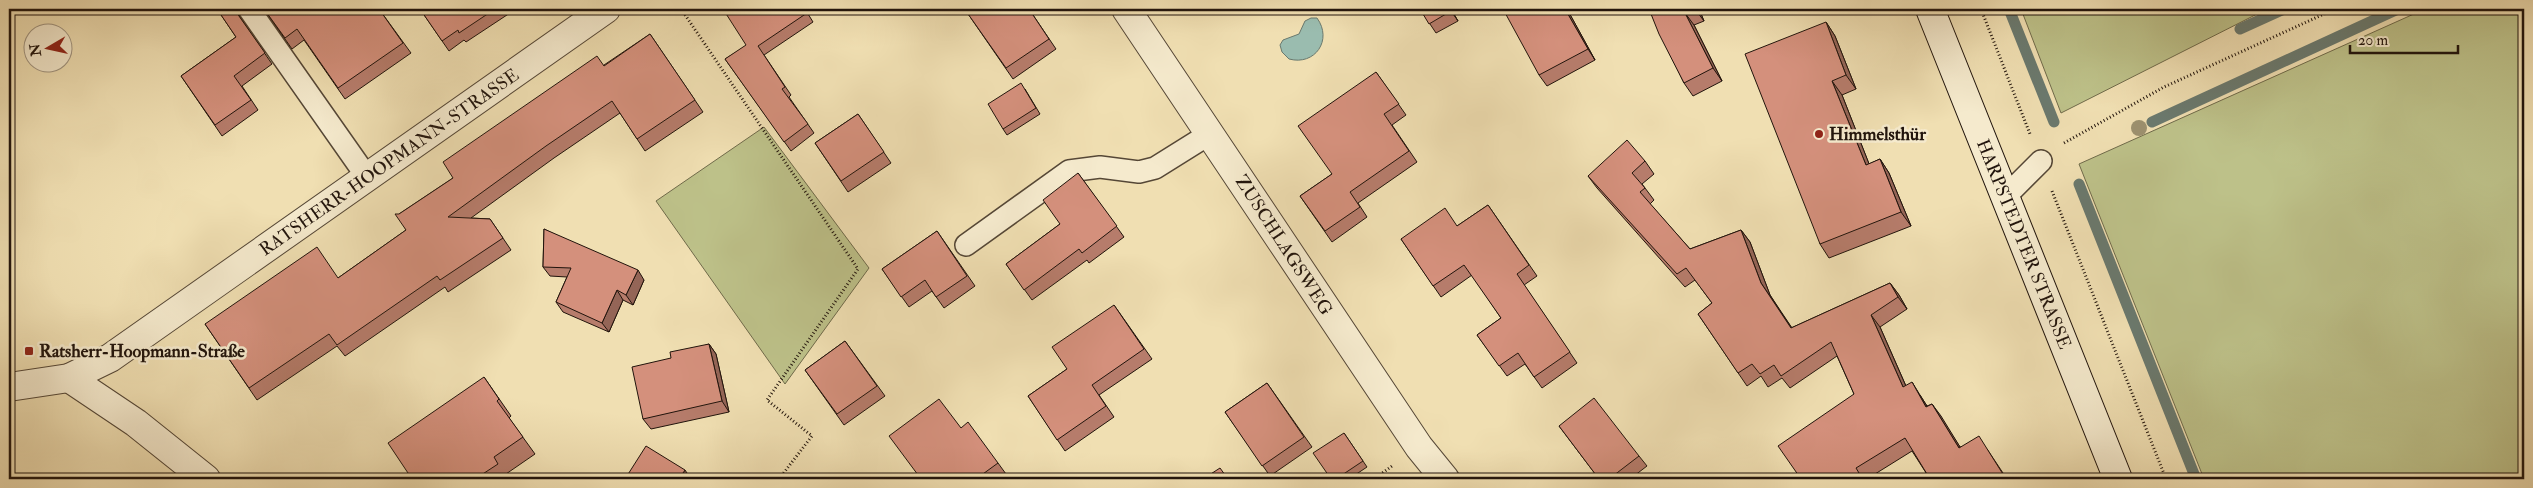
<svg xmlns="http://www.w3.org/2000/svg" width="2533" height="488" font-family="'IM FELL Double Pica',serif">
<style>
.green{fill:#bdc189;stroke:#6f6a4a}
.water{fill:#9abcaf;stroke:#6a796e}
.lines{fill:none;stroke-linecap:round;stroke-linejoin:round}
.stream{stroke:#6a796e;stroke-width:11}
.service-casing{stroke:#554736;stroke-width:24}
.minor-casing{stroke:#554736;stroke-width:30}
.secondary-casing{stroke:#21140c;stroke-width:30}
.path{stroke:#21140c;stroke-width:3;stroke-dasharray:1 2.5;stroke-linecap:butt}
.service{stroke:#f5eacd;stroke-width:21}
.minor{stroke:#f5eacd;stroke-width:28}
.secondary{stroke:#f5eacd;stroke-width:28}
.tree{fill:#9c916f}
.wall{fill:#b67c6b;stroke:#21140c}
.shaded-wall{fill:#946557;stroke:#21140c}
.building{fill:#d4907c;stroke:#21140c}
.poi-dot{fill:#8f2418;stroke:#f5eacd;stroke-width:2}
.labels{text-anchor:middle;stroke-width:5;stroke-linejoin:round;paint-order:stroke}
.poi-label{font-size:18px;font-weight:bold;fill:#21140c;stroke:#f5eacd;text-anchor:start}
.street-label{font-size:18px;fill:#21140c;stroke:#f5eacd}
</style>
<rect width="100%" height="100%" fill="#f0dfb2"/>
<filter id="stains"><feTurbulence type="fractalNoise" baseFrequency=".004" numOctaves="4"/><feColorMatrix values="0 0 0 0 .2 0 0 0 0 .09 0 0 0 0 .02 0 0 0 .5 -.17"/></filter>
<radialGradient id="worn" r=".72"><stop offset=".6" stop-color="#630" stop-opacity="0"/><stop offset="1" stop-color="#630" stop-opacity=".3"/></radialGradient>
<g class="green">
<path d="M 2021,9 L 2267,9 L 2061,113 Z"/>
<path d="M 2425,9 L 2524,9 L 2524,479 L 2204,479 L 2079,164 Z"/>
<path d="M 764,127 L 869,268 L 785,384 L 656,201 Z"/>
</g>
<path class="water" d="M 1311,18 L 1317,18 C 1333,40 1315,66 1289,59 L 1282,52 L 1280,45 L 1283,40 L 1299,34 L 1305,21 Z"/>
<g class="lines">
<g class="stream">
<path d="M 2009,9 L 2054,122"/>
<path d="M 2240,29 L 2284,9"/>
<path d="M 2152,122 L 2398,9"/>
<path d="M 2079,184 L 2196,479"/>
</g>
<defs>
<g id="service">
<path d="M 249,9 L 367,177"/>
<path d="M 2006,196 L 2041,161"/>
<path d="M 966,245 L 1069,171 L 1100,167 L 1139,172 L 1155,168 L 1211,133"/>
</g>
<g id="minor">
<path d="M 1126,9 L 1419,447 L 1445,479"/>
<path d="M 69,378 L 136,423 L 206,479"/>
<path d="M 9,387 L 69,378 L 110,358 L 606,9"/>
</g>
<path id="secondary" d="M 1930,9 L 2118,479"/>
</defs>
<use href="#service" class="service-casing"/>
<use href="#minor" class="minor-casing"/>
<use href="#secondary" class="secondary-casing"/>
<g class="path">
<path d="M 681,9 L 858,269 L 767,400 L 812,436 L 779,479"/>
<path d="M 1981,9 L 2030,134"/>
<path d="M 2064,143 L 2164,87 L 2335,9"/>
<path d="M 2052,191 L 2166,479"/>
<path d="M 1374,479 L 1392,466"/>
</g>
<use href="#service" class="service"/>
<use href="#minor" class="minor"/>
<use href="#secondary" class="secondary"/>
</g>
<circle class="tree" cx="2139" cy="128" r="8"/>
<g class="wall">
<path d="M 217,9 L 238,9 L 239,16 L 272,64 L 242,86 L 258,110 L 222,136 L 181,76 L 236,37 Z"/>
<path d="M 264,9 L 379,9 L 411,53 L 345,99 L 304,40 L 292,49 Z"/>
<path d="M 420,9 L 511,9 L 513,11 L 466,42 L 464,40 L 449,51 Z"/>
<path d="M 805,9 L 813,22 L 764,55 L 791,95 L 789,97 L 814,133 L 791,151 L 725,59 Z"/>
<path d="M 1029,9 L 1056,49 L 1013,79 L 966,11 Z"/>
<path d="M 1206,9 L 1213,9 L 1208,12 Z"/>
<path d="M 1420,9 L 1451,9 L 1458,21 L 1436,33 Z"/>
<path d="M 1567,9 L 1595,60 L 1547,86 L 1539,75 Z"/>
<path d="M 1649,9 L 1699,9 L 1704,21 L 1694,25 L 1722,81 L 1693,96 L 1684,83 Z"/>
<path d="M 1826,22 L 1835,36 L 1856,89 L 1842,95 L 1869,164 L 1880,159 L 1889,173 L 1911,226 L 1829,258 L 1820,244 Z"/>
<path d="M 650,34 L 703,112 L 645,151 L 620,113 L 554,158 L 471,218 L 490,219 L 511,250 L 448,292 L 445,287 L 345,356 L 337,346 L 257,400 L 205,324 L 338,278 L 406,230 L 399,214 L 453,178 L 604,65 Z"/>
<path d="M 1376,72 L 1406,115 L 1392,125 L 1417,162 L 1358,203 L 1367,217 L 1332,242 L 1300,196 L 1332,174 Z"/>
<path d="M 1025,89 L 1040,114 L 1007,135 L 1003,129 Z"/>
<path d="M 858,114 L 891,163 L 848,192 L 815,143 Z"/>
<path d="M 1645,161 L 1654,174 L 1642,184 L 1654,200 L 1650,204 L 1690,249 L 1741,230 L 1750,242 L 1770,295 L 1791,328 L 1890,283 L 1899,295 L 1907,309 L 1880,327 L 1906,386 L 1920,395 L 1927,406 L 1932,404 L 1960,447 L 1987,449 L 2007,479 L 1930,479 L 1912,451 L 1867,479 L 1801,479 L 1854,394 L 1837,356 L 1790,388 L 1782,378 L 1768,387 L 1761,376 L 1747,386 L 1698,314 L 1712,303 L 1695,280 L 1685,287 L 1597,188 L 1588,176 Z"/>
<path d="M 1078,173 L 1124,237 L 1089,263 L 1087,260 L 1032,300 L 1006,264 L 1060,224 Z"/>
<path d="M 1488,205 L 1537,276 L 1524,285 L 1577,363 L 1542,388 L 1525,364 L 1507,376 L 1477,335 L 1501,318 L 1472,275 L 1441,297 L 1401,239 L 1457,226 Z"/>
<path d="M 544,229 L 644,280 L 633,305 L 623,300 L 609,332 L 563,312 L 556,302 L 567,277 L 550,276 L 543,267 Z"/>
<path d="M 937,231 L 975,286 L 944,308 L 932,291 L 909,307 L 882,269 Z"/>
<path d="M 1114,305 L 1152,359 L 1099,395 L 1114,417 L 1065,451 L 1028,396 L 1067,369 Z"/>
<path d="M 845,341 L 885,396 L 844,425 L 805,370 Z"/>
<path d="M 709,344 L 716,354 L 729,412 L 651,429 L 643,419 L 671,358 Z"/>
<path d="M 484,377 L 511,416 L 509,418 L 535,454 L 506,474 L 510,479 L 412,479 Z"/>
<path d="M 1267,383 L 1312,447 L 1270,476 L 1225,412 Z"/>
<path d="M 1559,426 L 1639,456 L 1647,466 L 1630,479 L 1599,479 Z"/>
<path d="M 961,428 L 998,463 L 1006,474 L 998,479 L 921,479 Z"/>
<path d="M 1344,433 L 1367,467 L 1349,479 L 1331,479 Z"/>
</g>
<g class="shaded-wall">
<path d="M 234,9 L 238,9 L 239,16 Z"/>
<path d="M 1450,9 L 1451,9 L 1458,21 L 1451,11 Z"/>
<path d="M 1565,9 L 1567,9 L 1595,60 L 1588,49 Z"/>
<path d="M 1695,9 L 1699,9 L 1704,21 Z"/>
<path d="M 1685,13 L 1694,25 L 1722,81 L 1713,68 Z"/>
<path d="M 1826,22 L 1835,36 L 1856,89 L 1846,75 Z"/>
<path d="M 1832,81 L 1842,95 L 1875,179 L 1866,165 Z"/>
<path d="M 1880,159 L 1889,173 L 1911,226 L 1901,212 Z"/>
<path d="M 1741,230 L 1750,242 L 1770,295 L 1800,340 L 1761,283 Z"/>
<path d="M 638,270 L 644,280 L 633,305 L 626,295 Z"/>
<path d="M 1890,283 L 1899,295 L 1907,309 L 1898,297 Z"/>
<path d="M 617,290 L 623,300 L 609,332 L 602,323 Z"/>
<path d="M 1871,315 L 1880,327 L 1912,400 L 1903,387 Z"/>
<path d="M 709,344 L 716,354 L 729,412 L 722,401 Z"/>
<path d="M 1912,382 L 1920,395 L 1935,419 L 1926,407 Z"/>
<path d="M 1932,404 L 1941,416 L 1968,460 L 1959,448 Z"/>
<path d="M 685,470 L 691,479 L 679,479 Z"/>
</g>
<g class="building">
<path d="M 217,9 L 234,9 L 265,53 L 234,76 L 251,100 L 215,125 L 181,76 L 236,37 Z"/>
<path d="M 264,9 L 379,9 L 403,43 L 338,88 L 297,29 L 285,38 Z"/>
<path d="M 420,9 L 495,9 L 459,33 L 458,30 L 442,41 Z"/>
<path d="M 723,9 L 804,9 L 807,13 L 758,46 L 785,87 L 782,89 L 808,124 L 784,142 L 725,59 L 746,45 Z"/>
<path d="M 969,9 L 1029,9 L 1049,39 L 1006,68 L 966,11 Z"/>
<path d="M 1420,9 L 1450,9 L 1451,11 L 1429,24 Z"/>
<path d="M 1503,9 L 1565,9 L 1588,49 L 1539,75 Z"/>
<path d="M 1649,9 L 1694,9 L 1685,13 L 1713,68 L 1684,83 L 1659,34 Z"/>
<path d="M 1826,22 L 1846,75 L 1832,81 L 1866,165 L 1880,159 L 1901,212 L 1820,244 L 1745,54 Z"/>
<path d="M 650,34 L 695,100 L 637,139 L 612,101 L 546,146 L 448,217 L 490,219 L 503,238 L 440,280 L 437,276 L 337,345 L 329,334 L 249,388 L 205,324 L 317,247 L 338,278 L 406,230 L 395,214 L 399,214 L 453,178 L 443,162 L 597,56 L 604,66 Z"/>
<path d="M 1376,72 L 1399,104 L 1384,114 L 1409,151 L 1350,192 L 1360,207 L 1325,231 L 1300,196 L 1332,174 L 1298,126 Z"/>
<path d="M 1021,83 L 1036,108 L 1003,129 L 988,104 Z"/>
<path d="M 858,114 L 884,152 L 841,181 L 815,143 Z"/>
<path d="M 1627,140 L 1645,161 L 1632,173 L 1645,188 L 1640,192 L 1690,249 L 1741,230 L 1761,283 L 1791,328 L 1890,283 L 1898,297 L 1871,315 L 1903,387 L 1912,382 L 1926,407 L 1932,404 L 1959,448 L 1979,436 L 2006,479 L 1930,479 L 1905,438 L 1856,468 L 1859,473 L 1850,479 L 1801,479 L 1778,446 L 1854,394 L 1831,342 L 1781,376 L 1774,365 L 1760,374 L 1752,364 L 1738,373 L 1698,314 L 1712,303 L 1686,268 L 1677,274 L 1588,176 Z"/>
<path d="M 1078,173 L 1117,226 L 1082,253 L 1079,249 L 1024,290 L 1006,264 L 1060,224 L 1043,200 Z"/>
<path d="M 1488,205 L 1529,265 L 1517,274 L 1570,352 L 1534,377 L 1518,353 L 1499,366 L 1477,335 L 1501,318 L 1464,265 L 1433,286 L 1401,239 L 1445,208 L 1457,226 Z"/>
<path d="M 544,229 L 638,270 L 626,295 L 617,290 L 602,323 L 556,302 L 571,268 L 543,267 Z"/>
<path d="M 937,231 L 967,276 L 936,297 L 925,280 L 901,297 L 882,269 Z"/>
<path d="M 1114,305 L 1144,349 L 1092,385 L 1106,406 L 1057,440 L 1028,396 L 1067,369 L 1052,347 Z"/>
<path d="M 845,341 L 877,386 L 837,414 L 805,370 Z"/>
<path d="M 709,344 L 722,401 L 643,419 L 632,367 L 671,358 L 670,352 Z"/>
<path d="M 484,377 L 499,399 L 497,401 L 523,437 L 494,457 L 498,464 L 475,479 L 412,479 L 388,443 Z"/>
<path d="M 1267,383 L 1304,437 L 1262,466 L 1225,412 Z"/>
<path d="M 1594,398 L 1639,456 L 1609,479 L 1599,479 L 1559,426 Z"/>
<path d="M 939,399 L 961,428 L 968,422 L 998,463 L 976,479 L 921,479 L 889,436 Z"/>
<path d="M 1344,433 L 1363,461 L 1336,479 L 1331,479 L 1313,453 Z"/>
<path d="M 646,446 L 685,470 L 679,479 L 625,479 Z"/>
<path d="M 1220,468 L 1228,479 L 1203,479 Z"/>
</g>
<g class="poi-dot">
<circle cx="1819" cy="134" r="5"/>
<rect x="24" y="346" width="10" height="10" rx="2.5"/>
</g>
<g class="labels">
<g class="poi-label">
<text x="1829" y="140">Himmelsthür</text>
<text x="39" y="357">Ratsherr-Hoopmann-Straße</text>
</g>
<g class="street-label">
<text transform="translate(389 162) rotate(-35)" y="6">RATSHERR-HOOPMANN-STRASSE</text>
<text transform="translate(2024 244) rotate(68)" y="6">HARPSTEDTER STRASSE</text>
<text transform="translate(1284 245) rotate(57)" y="6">ZUSCHLAGSWEG</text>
</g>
</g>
<rect width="2533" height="488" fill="none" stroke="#f0dfb2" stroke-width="30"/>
<rect x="10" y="10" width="2513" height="468" fill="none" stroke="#21140c" stroke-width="2.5"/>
<rect x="15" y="15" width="2503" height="458" fill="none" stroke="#21140c"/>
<g transform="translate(48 48) rotate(261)"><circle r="24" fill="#f5eacd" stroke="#a09480"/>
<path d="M0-4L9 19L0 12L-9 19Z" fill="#8f2418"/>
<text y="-8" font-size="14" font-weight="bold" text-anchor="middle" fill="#21140c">N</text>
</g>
<path d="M2350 45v8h108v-8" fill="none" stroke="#21140c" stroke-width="2.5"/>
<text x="2358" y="45" font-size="15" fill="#21140c" stroke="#f5eacd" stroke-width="4" paint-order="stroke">20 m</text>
<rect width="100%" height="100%" filter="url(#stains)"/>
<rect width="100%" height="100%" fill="url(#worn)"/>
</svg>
